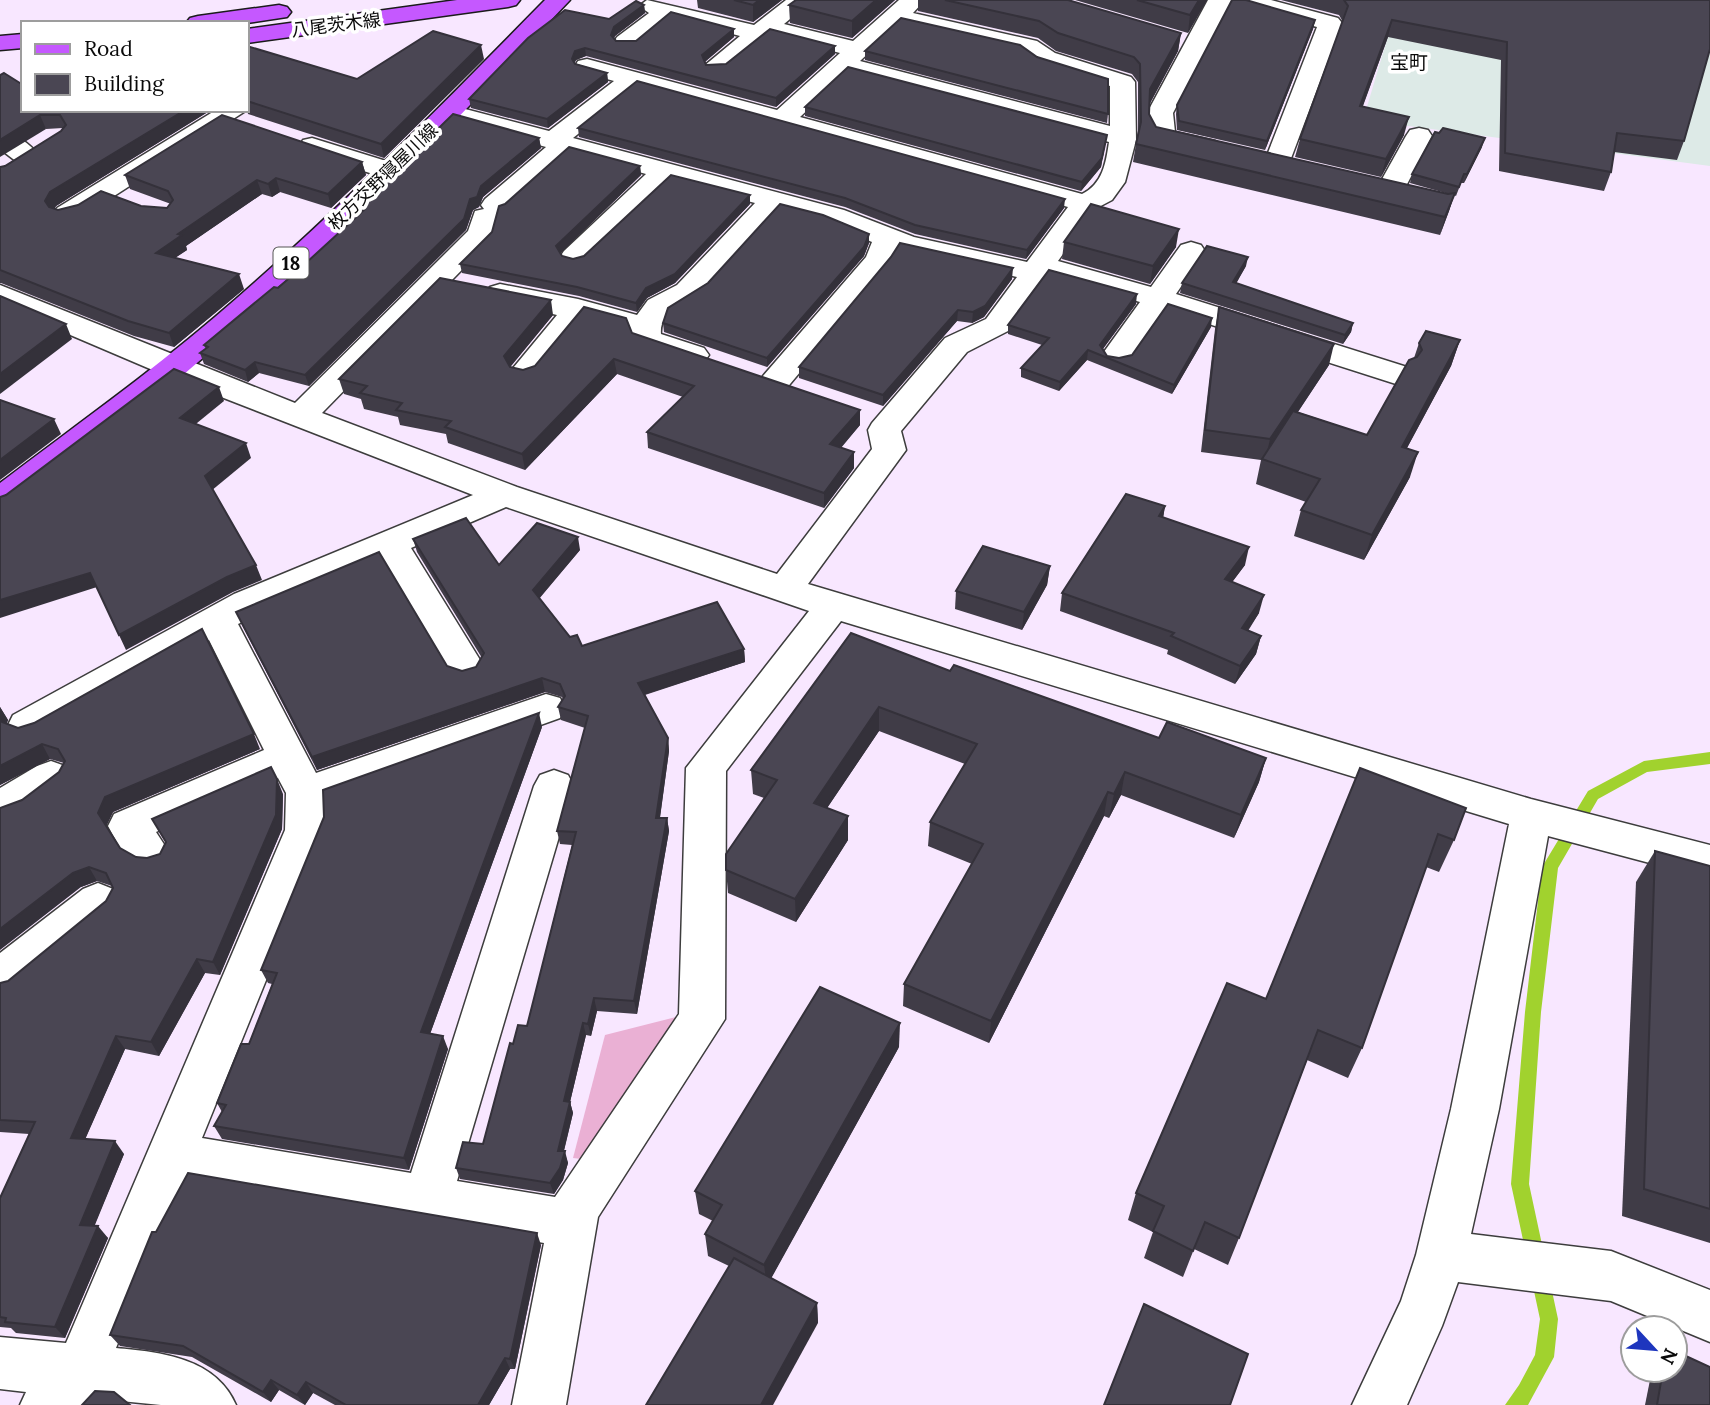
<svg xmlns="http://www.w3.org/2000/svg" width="1710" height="1405" font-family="Lora,'Noto Sans JP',serif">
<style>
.industrial{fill:#ddeae7}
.green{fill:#eab0d4}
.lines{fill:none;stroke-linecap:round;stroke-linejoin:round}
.stream{fill:#a1d22e;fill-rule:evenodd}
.minor-casing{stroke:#3d3d3d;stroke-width:3}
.major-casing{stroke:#1b1b1b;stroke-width:3}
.minor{fill:#fff;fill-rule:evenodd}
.major{fill:#c558ff;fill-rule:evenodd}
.wall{fill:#403c47}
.shaded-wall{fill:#34313a}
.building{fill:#4a4653;stroke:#34313a;stroke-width:2}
.labels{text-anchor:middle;stroke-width:7;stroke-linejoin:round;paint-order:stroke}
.far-street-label{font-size:18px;fill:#0a0a0a;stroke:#fff}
.far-neighbourhood-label{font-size:19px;fill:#0a0a0a;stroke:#fff}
.shield{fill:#fff;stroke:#545454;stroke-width:2}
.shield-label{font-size:19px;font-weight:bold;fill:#0a0a0a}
</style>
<rect width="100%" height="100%" fill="#f8e7ff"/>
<path class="industrial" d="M 1710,0 L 1710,166 L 1363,120 L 1397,6 Z"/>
<path class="green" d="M 676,1017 L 581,1159 L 573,1158 L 605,1035 Z"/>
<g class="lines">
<path class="stream" d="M 1710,752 L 1710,764 L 1647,772 L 1598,799 L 1558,868 L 1541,1012 L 1529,1184 L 1558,1319 L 1554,1357 L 1528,1405 L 1505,1405 L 1519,1385 L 1535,1355 L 1540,1319 L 1511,1184 L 1525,1012 L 1542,867 L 1588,791 L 1644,761 Z"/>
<defs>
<g id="minor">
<path d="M 647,0 L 754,25 L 786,0 L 813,0 L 784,24 L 853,41 L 899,0 L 925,0 L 913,13 L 1037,41 L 1055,53 L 1131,77 L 1135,82 L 1136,140 L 1125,182 L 1112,200 L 1095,209 L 1058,261 L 1151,287 L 1181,245 L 1191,242 L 1201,245 L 1205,251 L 1176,294 L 1407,367 L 1412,374 L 1407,381 L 1396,384 L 1165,310 L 1128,363 L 1117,365 L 1106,363 L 1101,356 L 1140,302 L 1047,276 L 1008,331 L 967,352 L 901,431 L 906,450 L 808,584 L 1531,799 L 1710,845 L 1710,879 L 1548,836 L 1499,1109 L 1471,1234 L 1611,1251 L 1710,1290 L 1710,1342 L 1611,1301 L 1458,1282 L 1442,1326 L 1407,1405 L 1352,1405 L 1401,1301 L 1416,1255 L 1451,1109 L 1509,824 L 841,621 L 726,771 L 725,1019 L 598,1217 L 566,1405 L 512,1405 L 544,1243 L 184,1180 L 116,1348 C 161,1352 216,1358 236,1405 L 161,1405 L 90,1398 L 84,1405 L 20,1405 L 26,1392 L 0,1389 L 0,1337 L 66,1343 L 285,830 L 286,793 L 278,778 L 156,832 L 171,855 L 165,867 C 133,878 122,851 108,826 L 114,814 L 264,750 L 209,640 L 41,735 L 27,740 L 13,735 L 8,725 L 13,715 L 234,594 L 473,495 L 162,374 L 0,305 L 0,285 L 295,403 L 468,231 L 475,211 L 484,209 L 481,205 L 485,199 L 546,147 L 441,118 L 437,113 L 441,108 L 450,105 L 549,131 L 614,81 L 578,71 L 575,66 L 578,61 L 587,59 L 777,110 L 840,53 L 770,35 L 725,71 L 707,71 L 704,66 L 740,36 L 671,18 L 635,47 L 617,47 L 614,42 L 617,37 L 649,13 L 639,6 ZM 900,24 L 1020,51 L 1037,63 L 1110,86 L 1110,126 L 860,61 ZM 847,73 L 1109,142 C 1106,162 1103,184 1082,194 L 800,117 ZM 637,87 L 1068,207 L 1027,262 L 914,237 L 844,210 L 573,138 ZM 570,153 L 646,174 L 564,251 L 560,257 L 564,263 L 574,266 L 584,263 L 671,181 L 755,203 L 677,285 L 648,300 L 637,315 L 578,299 L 500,284 L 490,287 L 485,293 L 490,299 L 557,315 L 509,373 L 514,380 L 525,383 L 536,380 L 583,321 L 630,331 L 635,346 C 656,353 682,367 704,362 L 709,355 L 704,348 L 661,334 C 659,312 682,308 697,298 C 722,280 757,234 780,210 L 824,222 L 872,242 L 866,257 L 763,376 L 758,383 L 763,390 L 774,393 L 785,390 L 889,266 L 898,250 L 1017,277 L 986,319 L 945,338 L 872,423 L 868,430 L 872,449 L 777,574 L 517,487 L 322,413 L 492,239 L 499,217 L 496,213 L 505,211 ZM 506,507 L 809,611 L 686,768 L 679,1014 L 555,1197 L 457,1181 L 574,786 L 568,775 L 554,770 L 540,775 L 534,786 L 411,1173 L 202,1138 L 327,830 L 326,802 L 560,718 L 565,708 L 560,698 L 546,694 L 316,773 L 238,624 L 383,560 L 453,678 L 466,682 L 479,678 L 485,668 L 411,548 Z"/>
<path d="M 1208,0 L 1232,0 L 1173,113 L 1175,132 L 1215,141 L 1219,147 L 1215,153 L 1206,155 L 1154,143 L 1150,137 L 1147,113 Z"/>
<path d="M 1232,0 L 1271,0 L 1338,18 L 1342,23 L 1287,169 L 1267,169 L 1264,163 L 1317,27 L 1236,5 Z"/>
<path d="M 216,110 L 247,110 L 77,220 L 67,222 L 57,220 L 53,214 L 57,208 Z"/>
<path d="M 1419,128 L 1428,130 L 1432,136 L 1404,190 L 1400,196 L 1380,196 L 1376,190 L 1406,136 L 1410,130 Z"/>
<path d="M 0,129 C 14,133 31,144 39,156 L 35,162 L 17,162 L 0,149 Z"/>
<path d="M 312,138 L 399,165 L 403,171 L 399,177 L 389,179 L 303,152 L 299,146 L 303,140 Z"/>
<path d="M 51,761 L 65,766 L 71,777 C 59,799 23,816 0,824 L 0,788 L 37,766 Z"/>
<path d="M 98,883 L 113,889 L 119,901 L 113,913 L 16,992 L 0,998 L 0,953 L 83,889 Z"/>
</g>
<g id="major">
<path d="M 457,0 L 520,0 L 516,5 L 508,7 L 247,43 L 247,29 Z"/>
<path d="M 545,0 L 570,0 L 428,149 L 284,288 L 183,375 L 12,508 L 0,511 L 0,483 C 72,428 146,376 215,317 C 331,218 438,109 545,0 Z"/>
<path d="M 279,5 L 287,7 L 291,12 L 287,17 L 247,23 L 186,23 L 190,18 L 198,16 Z"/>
<path d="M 23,34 L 23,48 L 0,50 L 0,36 Z"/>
</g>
</defs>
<use href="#minor" class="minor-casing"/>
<use href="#major" class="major-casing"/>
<use href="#minor" class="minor"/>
<use href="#major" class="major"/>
</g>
<g class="wall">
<path d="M 697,0 L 782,0 L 753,22 L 698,8 Z"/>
<path d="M 895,0 L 852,38 L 790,23 L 789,5 Z"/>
<path d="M 918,0 L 1068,0 L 1181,33 L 1178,51 L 1150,103 L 1149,114 L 1156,127 L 1449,194 L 1410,183 L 1412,174 L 1482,147 L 1464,183 L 1461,183 L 1456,196 L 1454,195 L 1449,211 L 1440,235 L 1133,162 L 1138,132 L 1138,82 L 1132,74 L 1056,51 L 1038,38 L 918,11 Z"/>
<path d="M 1075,0 L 1207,0 L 1188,33 Z"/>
<path d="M 1281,0 L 1710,0 L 1684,141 L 1677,160 L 1614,152 L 1611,172 L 1604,191 L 1499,171 L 1501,60 L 1388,37 L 1363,106 L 1404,135 L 1381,177 L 1295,157 L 1300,139 L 1343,22 L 1339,15 Z"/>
<path d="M 644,5 L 645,13 L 615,36 L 614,38 L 616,41 L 636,41 L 734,29 L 734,37 L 705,62 L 706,65 L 726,64 L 835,46 L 835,54 L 776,107 L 586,56 L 576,60 L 574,63 L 607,73 L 608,82 L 548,128 L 471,108 L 469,99 L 609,19 Z"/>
<path d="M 1315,20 L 1313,29 L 1265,150 L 1177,130 L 1176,114 L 1177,105 Z"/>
<path d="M 247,46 L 357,79 L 484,59 L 384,158 L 248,114 L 247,109 Z"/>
<path d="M 865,51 L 1108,114 L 1107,123 L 865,60 Z"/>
<path d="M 805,107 L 1107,135 L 1101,167 L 1081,191 L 805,116 Z"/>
<path d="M 23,110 L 211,110 L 56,206 L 54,209 L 58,210 L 141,206 L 167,208 L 171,204 L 130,189 L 125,175 L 362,162 L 366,175 L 331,208 L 280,192 L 272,197 L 262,194 L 186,246 L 187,250 L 175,258 L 244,289 L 174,347 L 134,336 L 1,283 L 0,283 L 0,167 L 5,166 L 61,131 L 63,128 L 46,129 Z"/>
<path d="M 578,128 L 1064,208 L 1026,259 L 915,234 L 845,207 L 579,137 Z"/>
<path d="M 539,138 L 541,148 L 483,197 L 479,207 L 473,210 L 466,230 L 309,386 L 259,373 L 248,382 L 204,364 L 200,353 L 206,349 L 204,345 L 295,273 L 360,214 L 358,207 Z"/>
<path d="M 640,166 L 641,175 L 560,253 L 562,256 L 573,259 L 750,204 L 675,283 L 647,298 L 637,312 L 579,296 L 462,273 L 460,264 Z"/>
<path d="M 1064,242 L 1176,247 L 1150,284 L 1062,259 Z"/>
<path d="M 869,243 L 864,256 L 767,367 L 664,332 L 663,323 Z"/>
<path d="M 891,257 L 1012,279 L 984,317 L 972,323 L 957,321 L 883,406 L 799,378 L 799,367 Z"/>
<path d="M 1246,266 L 1236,283 L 1353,323 L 1351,332 L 1343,344 L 1180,293 L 1182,283 Z"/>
<path d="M 1136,304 L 1103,349 L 1107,356 L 1119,358 L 1132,355 L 1211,327 L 1172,394 L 1087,360 L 1059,391 L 1021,377 L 1021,368 L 1042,345 L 1008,334 L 1008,325 Z"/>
<path d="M 1219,307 L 1329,365 L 1298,412 L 1367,435 L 1414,358 L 1419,343 L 1460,340 L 1451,366 L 1407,448 L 1410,477 L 1364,560 L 1294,536 L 1301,510 L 1306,502 L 1256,484 L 1261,460 L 1201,452 L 1215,329 Z"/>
<path d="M 553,315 L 510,367 L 523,370 L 632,333 L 860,410 L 860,425 L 841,448 L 854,468 L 824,508 L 648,448 L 647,432 L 683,397 L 617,374 L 525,470 L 448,443 L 446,434 L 400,425 L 398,417 L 364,409 L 361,399 L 344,394 L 339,379 Z"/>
<path d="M 1165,506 L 1163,518 L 1245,565 L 1232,582 L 1259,613 L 1248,631 L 1261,636 L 1256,654 L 1235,684 L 1167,654 L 1168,650 L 1060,611 L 1062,593 Z"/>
<path d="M 413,539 L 499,565 L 580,550 L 539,599 L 570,637 L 582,646 L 744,649 L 745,662 L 645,695 L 668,738 L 669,751 L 660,818 L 667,818 L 669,831 L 637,1014 L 597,1011 L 591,1036 L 586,1035 L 570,1102 L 573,1113 L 564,1151 L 568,1163 L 563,1180 L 554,1194 L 460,1179 L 456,1168 L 483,1144 L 513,1044 L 527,1026 L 572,845 L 560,844 L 557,831 L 585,728 L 561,720 L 558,707 L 563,699 L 562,697 L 545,692 L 317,770 L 242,625 L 236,612 L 447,666 L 462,671 L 476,667 L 482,658 L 417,552 Z"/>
<path d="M 1050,566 L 1047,585 L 1022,630 L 955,609 L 956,591 Z"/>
<path d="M 950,671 L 1159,738 L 1266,758 L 1259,782 L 1234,838 L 1121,795 L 1109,818 L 1104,816 L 989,1043 L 903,1006 L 904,984 L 972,864 L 928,846 L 930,822 L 965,764 L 879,731 L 827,808 L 848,816 L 848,840 L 796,922 L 728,893 L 726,870 L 764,798 L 753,794 L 751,770 Z"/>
<path d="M 0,707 L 8,720 L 6,724 L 18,728 L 260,749 L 113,812 L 106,826 L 120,848 L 136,857 L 147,858 L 160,854 L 166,843 L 152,819 L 283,794 L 282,829 L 220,975 L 205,973 L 159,1056 L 125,1049 L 85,1139 L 124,1154 L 94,1226 L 108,1238 L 65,1338 L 16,1333 L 11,1328 L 0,1327 L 0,1198 L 29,1134 L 0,1132 L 0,983 L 8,981 L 106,901 L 113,888 L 112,886 L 97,881 L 81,887 L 22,800 L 59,772 L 64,763 L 50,759 L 0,785 Z"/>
<path d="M 542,727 L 430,1034 L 448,1049 L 409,1170 L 222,1139 L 214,1126 L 222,1112 L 217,1103 L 249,1044 L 272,984 L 268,983 L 261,970 Z"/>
<path d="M 1360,768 L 1454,840 L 1439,872 L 1426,867 L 1362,1048 L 1348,1078 L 1307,1060 L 1239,1238 L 1228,1265 L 1194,1249 L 1183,1277 L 1144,1258 L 1153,1232 L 1128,1220 L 1136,1193 L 1266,999 Z"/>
<path d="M 1655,851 L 1710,866 L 1710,1243 L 1622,1216 L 1636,882 Z"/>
<path d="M 899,1047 L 771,1278 L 817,1303 L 818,1323 L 729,1266 L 708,1256 L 705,1234 L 713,1221 L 699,1214 L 695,1191 Z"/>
<path d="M 541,1245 L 515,1369 L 510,1369 L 489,1405 L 335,1405 L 313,1393 L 305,1405 L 279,1390 L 271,1402 L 192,1357 L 120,1346 L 110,1335 Z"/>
<path d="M 1652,1370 L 1675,1370 L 1710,1405 L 1645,1405 Z"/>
</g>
<g class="shaded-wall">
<path d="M 759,0 L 782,0 L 753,22 L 753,5 Z"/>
<path d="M 876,0 L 895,0 L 852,38 L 852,21 Z"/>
<path d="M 1199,0 L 1207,0 L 1188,33 L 1190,15 Z"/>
<path d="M 644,5 L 645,13 L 615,36 L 612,43 L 611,35 L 614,27 Z"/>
<path d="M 1315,20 L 1313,29 L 1265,150 L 1267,141 Z"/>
<path d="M 1392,20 L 1388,37 L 1356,124 L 1360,106 Z"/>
<path d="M 734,29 L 734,37 L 702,64 L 702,55 Z"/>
<path d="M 1181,33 L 1178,51 L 1148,107 L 1150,89 Z"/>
<path d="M 481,45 L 484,59 L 384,158 L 381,144 Z"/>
<path d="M 835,46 L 835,54 L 776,107 L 776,98 Z"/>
<path d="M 585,48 L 586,56 L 576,60 L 573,67 L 572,59 L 575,51 Z"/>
<path d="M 607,73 L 608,82 L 548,128 L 547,119 Z"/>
<path d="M 185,110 L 211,110 L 56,206 L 51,215 L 45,201 L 50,192 Z"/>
<path d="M 40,115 L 46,129 L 0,157 L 0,140 Z"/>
<path d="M 1409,117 L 1404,135 L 1381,177 L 1386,159 Z"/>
<path d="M 1107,135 L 1101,167 L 1081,191 L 1082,182 Z"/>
<path d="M 539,138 L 541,148 L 483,197 L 479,207 L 473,210 L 466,230 L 309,386 L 305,375 L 481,186 Z"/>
<path d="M 1485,138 L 1482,147 L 1464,183 L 1467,174 Z"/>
<path d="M 362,162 L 366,175 L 331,208 L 328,194 Z"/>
<path d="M 640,166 L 641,175 L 558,256 L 556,246 Z"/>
<path d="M 276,178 L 280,192 L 272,197 L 268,184 Z"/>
<path d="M 257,180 L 262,194 L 186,246 L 187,250 L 161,267 L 156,253 L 178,234 Z"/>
<path d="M 1455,193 L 1449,211 L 1440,235 L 1445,217 Z"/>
<path d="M 750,195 L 750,204 L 675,283 L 647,298 L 637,312 L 636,303 L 646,288 Z"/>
<path d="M 1065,199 L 1064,208 L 1026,259 L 1027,250 Z"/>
<path d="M 1179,229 L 1176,247 L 1150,284 L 1153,266 Z"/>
<path d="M 869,234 L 869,243 L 864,256 L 767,367 L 767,358 Z"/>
<path d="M 1248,257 L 1246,266 L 1232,291 L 1233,282 Z"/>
<path d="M 1013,268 L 1012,279 L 984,317 L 972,323 L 973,312 Z"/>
<path d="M 239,274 L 244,289 L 174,347 L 169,333 Z"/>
<path d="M 1137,294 L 1136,304 L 1099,354 L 1100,345 Z"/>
<path d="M 551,300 L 553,315 L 507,371 L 504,356 Z"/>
<path d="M 958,310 L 957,321 L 883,406 L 883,395 Z"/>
<path d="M 1212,318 L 1211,327 L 1172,394 L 1174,385 Z"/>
<path d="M 1353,323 L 1351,332 L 1343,344 L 1345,335 Z"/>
<path d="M 66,324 L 72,339 L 0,394 L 0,374 Z"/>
<path d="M 1460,340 L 1451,366 L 1394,472 L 1402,447 Z"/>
<path d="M 1334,344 L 1329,365 L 1265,461 L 1270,439 Z"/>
<path d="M 1088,350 L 1087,360 L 1059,391 L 1060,382 Z"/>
<path d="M 614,359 L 617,374 L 525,470 L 522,454 Z"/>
<path d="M 255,362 L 259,373 L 248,382 L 245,370 Z"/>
<path d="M 219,387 L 224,401 L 186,432 L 180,418 Z"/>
<path d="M 860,410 L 860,425 L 830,460 L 830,444 Z"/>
<path d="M 54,419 L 61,434 L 0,480 L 0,460 Z"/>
<path d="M 246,443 L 251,458 L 211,491 L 205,476 Z"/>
<path d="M 854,452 L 854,468 L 824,508 L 824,493 Z"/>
<path d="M 1418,452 L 1410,477 L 1364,560 L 1372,535 Z"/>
<path d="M 1165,506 L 1162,524 L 1159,516 Z"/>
<path d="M 578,537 L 580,550 L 535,603 L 533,590 Z"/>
<path d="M 1249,547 L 1245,565 L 1221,597 L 1225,579 Z"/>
<path d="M 256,565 L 262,580 L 233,592 L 126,650 L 119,635 L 227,577 Z"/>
<path d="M 1050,566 L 1047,585 L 1022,630 L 1024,612 Z"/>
<path d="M 90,573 L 97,587 L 0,618 L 0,600 Z"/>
<path d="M 1264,595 L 1259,613 L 1237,646 L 1242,628 Z"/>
<path d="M 1261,636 L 1256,654 L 1235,684 L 1240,666 Z"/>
<path d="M 744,649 L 745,662 L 640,696 L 638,683 Z"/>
<path d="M 542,678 L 545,692 L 317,770 L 312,757 Z"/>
<path d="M 0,707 L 8,720 L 6,726 L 11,736 L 0,718 Z"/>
<path d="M 879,707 L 879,731 L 815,826 L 814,803 Z"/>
<path d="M 539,713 L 542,727 L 426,1045 L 421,1032 Z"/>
<path d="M 254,734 L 260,749 L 113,812 L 106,827 L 98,813 L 105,797 Z"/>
<path d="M 668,738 L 669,751 L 658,831 L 656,818 Z"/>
<path d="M 42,744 L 50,759 L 0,785 L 0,766 Z"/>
<path d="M 1266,758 L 1259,782 L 1234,838 L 1241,815 Z"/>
<path d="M 1125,772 L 1121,795 L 1109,818 L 1114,794 Z"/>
<path d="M 277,779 L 283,794 L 282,829 L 220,975 L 213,962 Z"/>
<path d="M 1108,792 L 1104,816 L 989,1043 L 991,1021 Z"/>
<path d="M 848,816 L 848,840 L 796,922 L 795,899 Z"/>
<path d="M 667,818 L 669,831 L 637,1014 L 634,1001 Z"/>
<path d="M 89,867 L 97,881 L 81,887 L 0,950 L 0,929 L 73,873 Z"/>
<path d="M 197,959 L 205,973 L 159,1056 L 151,1042 Z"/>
<path d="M 594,998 L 597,1011 L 591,1036 L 588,1024 Z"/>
<path d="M 583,1023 L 586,1035 L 570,1102 L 573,1113 L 561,1162 L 558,1151 L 564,1101 Z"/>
<path d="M 900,1023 L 899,1047 L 767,1286 L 764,1265 Z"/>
<path d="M 116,1036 L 125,1049 L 80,1151 L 71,1138 Z"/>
<path d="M 443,1036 L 448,1049 L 409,1170 L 404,1158 Z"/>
<path d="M 115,1141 L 124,1154 L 90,1237 L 80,1225 Z"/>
<path d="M 565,1151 L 568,1163 L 563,1180 L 554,1194 L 550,1183 Z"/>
<path d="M 98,1226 L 108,1238 L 65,1338 L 55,1327 Z"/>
<path d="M 537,1233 L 541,1245 L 515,1369 L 510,1359 Z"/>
<path d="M 817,1303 L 818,1323 L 773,1405 L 761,1405 Z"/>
<path d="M 505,1358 L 510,1369 L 489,1405 L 478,1405 Z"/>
<path d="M 271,1380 L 279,1390 L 271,1402 L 263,1392 Z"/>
<path d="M 306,1382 L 313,1393 L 305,1405 L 297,1395 Z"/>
</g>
<g class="building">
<path d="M 734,0 L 759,0 L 753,5 Z"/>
<path d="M 796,0 L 876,0 L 852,21 L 789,5 Z"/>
<path d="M 945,0 L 1068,0 L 1181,33 L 1150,89 L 1149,114 L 1156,127 L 1448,194 L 1455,193 L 1445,217 L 1136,144 L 1141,122 L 1140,64 L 1134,57 L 1058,33 L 1039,21 Z"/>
<path d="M 1137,0 L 1199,0 L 1190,15 Z"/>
<path d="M 1232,0 L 1246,0 L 1315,20 L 1267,141 L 1179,121 L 1177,105 Z"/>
<path d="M 1344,0 L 1710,0 L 1710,49 L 1684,141 L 1617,133 L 1611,172 L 1505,153 L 1507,42 L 1392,20 L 1360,106 L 1409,117 L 1386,159 L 1300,139 L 1348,6 Z"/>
<path d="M 636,1 L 644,5 L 614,27 L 611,35 L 616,41 L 636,41 L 671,12 L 734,29 L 702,55 L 706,65 L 726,64 L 770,29 L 835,46 L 776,98 L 585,48 L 575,51 L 572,59 L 575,64 L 607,73 L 547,119 L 469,99 L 528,38 L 565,10 L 609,19 Z"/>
<path d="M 901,18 L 1020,45 L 1037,57 L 1108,79 L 1108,114 L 865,51 Z"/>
<path d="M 433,31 L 481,45 L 381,144 L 247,101 L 247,46 L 357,79 Z"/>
<path d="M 848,67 L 1107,135 L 1102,158 L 1082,182 L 805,107 Z"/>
<path d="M 4,73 L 23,85 L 23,110 L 185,110 L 50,192 L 45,201 L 49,207 L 58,210 L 78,205 L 101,191 L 141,206 L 167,208 L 173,200 L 168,191 L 125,175 L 222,115 L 362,162 L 328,194 L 276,178 L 268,184 L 257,180 L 178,234 L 182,235 L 156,253 L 239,274 L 169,333 L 128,321 L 0,270 L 0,167 L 5,166 L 61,131 L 66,125 L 60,115 L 40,115 L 0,140 L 0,75 Z"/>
<path d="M 637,81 L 1065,199 L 1027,250 L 915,225 L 845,198 L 578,128 Z"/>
<path d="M 453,114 L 539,138 L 481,186 L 477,197 L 470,199 L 464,219 L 305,375 L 255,362 L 245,370 L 200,353 L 208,347 L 204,345 L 274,287 L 278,288 L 295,273 L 365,209 L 358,207 Z"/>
<path d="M 1443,128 L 1485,138 L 1467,174 L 1464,174 L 1459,187 L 1412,174 L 1435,132 L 1439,133 Z"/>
<path d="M 569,147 L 640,166 L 556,246 L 562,256 L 573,259 L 584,256 L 671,175 L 750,195 L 675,274 L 646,288 L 636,303 L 577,287 L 460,264 L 492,232 L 499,206 L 505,204 Z"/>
<path d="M 780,204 L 823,215 L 869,234 L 864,247 L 767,358 L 663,323 L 668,308 L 708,283 Z"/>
<path d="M 1091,204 L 1179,229 L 1153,266 L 1064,242 Z"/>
<path d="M 900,243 L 1013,268 L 985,306 L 973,312 L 958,310 L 883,395 L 799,367 L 891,257 Z"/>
<path d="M 1207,246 L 1248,257 L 1233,282 L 1353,323 L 1345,335 L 1182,283 Z"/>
<path d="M 1049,270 L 1137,294 L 1100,345 L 1107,356 L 1119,358 L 1132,355 L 1168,304 L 1212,318 L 1174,385 L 1088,350 L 1060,382 L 1021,368 L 1049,338 L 1008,325 Z"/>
<path d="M 440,278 L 551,300 L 504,356 L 510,367 L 523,370 L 535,366 L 584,307 L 626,318 L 632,333 L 860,410 L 830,444 L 854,452 L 824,493 L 647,432 L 694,386 L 614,359 L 522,454 L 445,427 L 451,421 L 396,410 L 402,403 L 360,393 L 367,386 L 339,379 Z"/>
<path d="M 0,296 L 66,324 L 0,374 Z"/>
<path d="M 1219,307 L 1334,344 L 1270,439 L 1205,430 Z"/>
<path d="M 1426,331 L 1460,340 L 1402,447 L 1418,452 L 1372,535 L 1301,510 L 1320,479 L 1262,459 L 1293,411 L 1367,435 L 1409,360 L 1417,357 L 1422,350 L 1419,343 Z"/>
<path d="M 174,369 L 219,387 L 180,418 L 246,443 L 205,476 L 256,565 L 227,577 L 119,635 L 90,573 L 0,600 L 0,497 L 6,495 Z"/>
<path d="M 0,400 L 54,419 L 0,460 Z"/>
<path d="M 1126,494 L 1165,506 L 1159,516 L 1249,547 L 1225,579 L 1264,595 L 1242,628 L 1261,636 L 1240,666 L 1171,636 L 1174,633 L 1062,593 Z"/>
<path d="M 466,518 L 499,565 L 537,523 L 578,537 L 533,590 L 570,637 L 577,635 L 582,646 L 717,602 L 744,649 L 638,683 L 668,738 L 656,818 L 667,818 L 634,1001 L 594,998 L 588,1024 L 583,1023 L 564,1101 L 570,1102 L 558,1151 L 565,1151 L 560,1168 L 550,1183 L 456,1168 L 463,1142 L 483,1144 L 510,1043 L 513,1044 L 518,1025 L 527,1026 L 576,832 L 557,831 L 588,716 L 558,707 L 565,696 L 560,684 L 542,678 L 312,757 L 236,612 L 379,552 L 447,666 L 462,671 L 476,667 L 484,653 L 413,539 Z"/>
<path d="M 983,546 L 1050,566 L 1024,612 L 956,591 Z"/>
<path d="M 202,629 L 254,734 L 105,797 L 98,813 L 120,848 L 136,857 L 147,858 L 160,854 L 166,842 L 152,819 L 271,767 L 277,779 L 276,815 L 213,962 L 197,959 L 151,1042 L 116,1036 L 71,1138 L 115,1141 L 80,1225 L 98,1226 L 55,1327 L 5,1322 L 6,1318 L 0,1317 L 0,1198 L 35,1122 L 0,1120 L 0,983 L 8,981 L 106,901 L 113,888 L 106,873 L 89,867 L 73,873 L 0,929 L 0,808 L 22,800 L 59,772 L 65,761 L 58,749 L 42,744 L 0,766 L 0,718 L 2,722 L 18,728 L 34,723 Z"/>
<path d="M 851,633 L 950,671 L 954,665 L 1159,738 L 1167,722 L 1266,758 L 1241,815 L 1125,772 L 1114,794 L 1108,792 L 991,1021 L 904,984 L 983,844 L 930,822 L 977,744 L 879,707 L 814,803 L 848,816 L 795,899 L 726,870 L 726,854 L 777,780 L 751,770 Z"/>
<path d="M 539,713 L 421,1032 L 443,1036 L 404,1158 L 214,1126 L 226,1105 L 217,1103 L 241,1044 L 249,1044 L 277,973 L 261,970 L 324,817 L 323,790 Z"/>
<path d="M 1360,768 L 1466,808 L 1454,840 L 1438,834 L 1362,1048 L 1318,1030 L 1239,1238 L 1205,1222 L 1193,1251 L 1153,1231 L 1164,1206 L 1136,1193 L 1227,983 L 1266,999 Z"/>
<path d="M 1655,851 L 1710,866 L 1710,1209 L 1644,1189 Z"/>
<path d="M 820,987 L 900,1023 L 764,1265 L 705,1234 L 722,1205 L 695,1191 Z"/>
<path d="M 188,1173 L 537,1233 L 510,1359 L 505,1358 L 478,1405 L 346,1405 L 306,1382 L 297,1395 L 271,1380 L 263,1392 L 183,1346 L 110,1335 L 152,1232 L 156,1232 Z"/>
<path d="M 734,1258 L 817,1303 L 761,1405 L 646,1405 Z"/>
<path d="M 1144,1304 L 1248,1354 L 1230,1405 L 1104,1405 Z"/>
<path d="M 1675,1351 L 1710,1367 L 1710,1405 L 1657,1405 L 1663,1370 L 1675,1370 Z"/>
<path d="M 95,1391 L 114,1392 L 130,1405 L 82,1405 Z"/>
</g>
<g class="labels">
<g class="far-street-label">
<text transform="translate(336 25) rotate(-7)" y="6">八尾茨木線</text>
<text transform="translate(383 177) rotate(-44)" y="6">枚方交野寝屋川線</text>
</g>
<g class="far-neighbourhood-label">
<text x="1409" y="69">宝町</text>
</g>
<rect class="shield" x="273.5" y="247.5" width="35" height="31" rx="5"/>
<g class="shield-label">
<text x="291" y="270">18</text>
</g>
</g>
<rect x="21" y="21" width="228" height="91" fill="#ffffff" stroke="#9d9d9d" stroke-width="2"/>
<rect x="35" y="44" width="35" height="10" fill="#c558ff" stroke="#9d9d9d" stroke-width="2"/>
<text x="84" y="56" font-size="21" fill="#0a0a0a">Road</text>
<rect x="35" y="74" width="35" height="21" fill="#4a4653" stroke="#9d9d9d" stroke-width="2"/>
<text x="84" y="91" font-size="21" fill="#0a0a0a">Building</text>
<g transform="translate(1654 1349) rotate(116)"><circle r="33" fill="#ffffff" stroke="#9d9d9d" stroke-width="2"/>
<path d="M0-5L12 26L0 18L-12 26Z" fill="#1e36be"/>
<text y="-10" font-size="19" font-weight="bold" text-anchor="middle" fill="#0a0a0a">N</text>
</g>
</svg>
